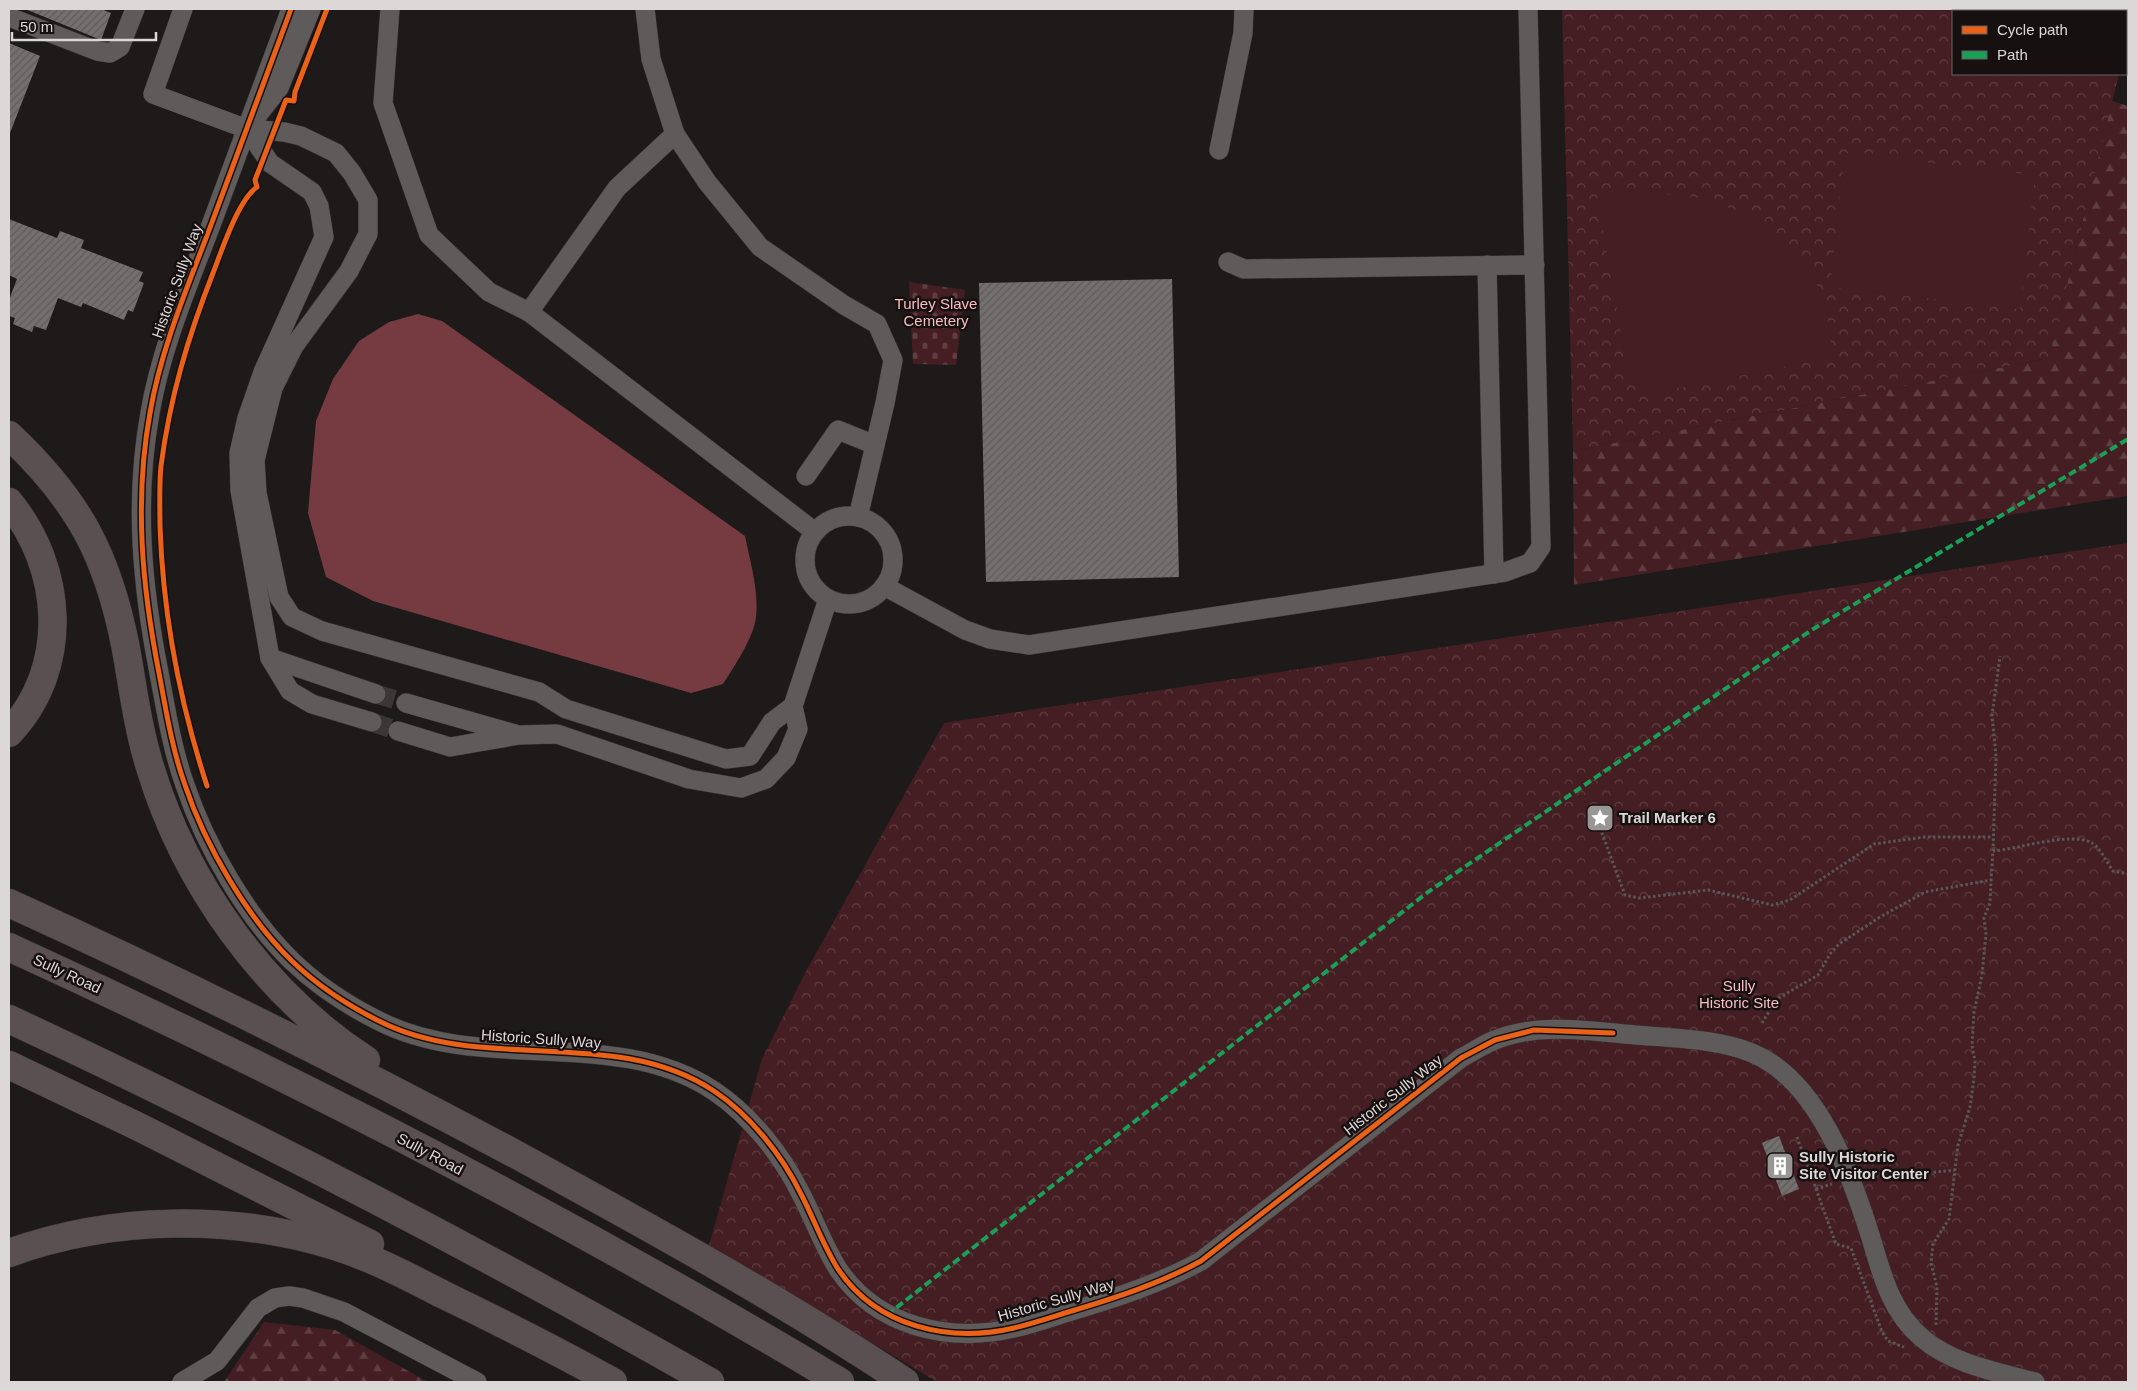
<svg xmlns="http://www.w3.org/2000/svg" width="2137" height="1391" font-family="Arial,sans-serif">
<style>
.forest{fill:url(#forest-firs)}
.cemetery{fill:url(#cemetery-stones)}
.park{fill:url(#park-crowns)}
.garden{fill:#441e23}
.water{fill:#753b40}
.building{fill:url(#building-hatch)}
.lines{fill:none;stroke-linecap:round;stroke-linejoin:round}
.minor-tunnel{stroke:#3c3636;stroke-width:19;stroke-dasharray:19 9;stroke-linecap:butt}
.minor-casing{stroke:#3b3737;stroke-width:20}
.highway-casing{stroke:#3b3737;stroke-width:29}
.path{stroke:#5a5757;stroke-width:3;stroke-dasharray:2.5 2.5;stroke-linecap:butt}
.minor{stroke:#5f5b5b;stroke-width:19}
.highway{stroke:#5b5051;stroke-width:28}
.quiet{stroke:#1a9f57;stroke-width:4;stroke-dasharray:8 4;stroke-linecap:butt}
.cycleway-casing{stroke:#171010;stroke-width:8}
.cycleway{stroke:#ea6118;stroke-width:5}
.labels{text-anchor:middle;stroke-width:5;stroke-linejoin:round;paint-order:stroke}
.street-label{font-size:15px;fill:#ddd8d8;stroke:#171010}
.park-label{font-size:15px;fill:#f9bdc0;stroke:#171010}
.poi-label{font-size:15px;font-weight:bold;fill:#ddd8d8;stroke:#171010;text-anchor:start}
</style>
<defs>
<pattern id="forest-firs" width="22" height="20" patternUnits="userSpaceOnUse" patternTransform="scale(1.25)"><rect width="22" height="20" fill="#441e23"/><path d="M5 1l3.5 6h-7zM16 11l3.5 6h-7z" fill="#5f3e42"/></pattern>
<pattern id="cemetery-stones" width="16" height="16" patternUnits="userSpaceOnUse" patternTransform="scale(1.25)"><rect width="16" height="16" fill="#441e23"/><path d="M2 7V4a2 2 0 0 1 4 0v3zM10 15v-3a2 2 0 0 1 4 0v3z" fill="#5f3e42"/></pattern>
<pattern id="park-crowns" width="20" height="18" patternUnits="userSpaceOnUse" patternTransform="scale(1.25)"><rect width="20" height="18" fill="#441e23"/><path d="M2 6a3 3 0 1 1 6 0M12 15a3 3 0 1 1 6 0" fill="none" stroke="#5f3e42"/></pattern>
<pattern id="building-hatch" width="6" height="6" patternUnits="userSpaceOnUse" patternTransform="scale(1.25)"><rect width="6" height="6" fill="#747070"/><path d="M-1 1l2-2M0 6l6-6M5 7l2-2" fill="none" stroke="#5e5b5b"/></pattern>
</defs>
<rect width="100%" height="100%" fill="#1f1a1a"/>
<g class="forest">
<path d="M 2112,101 L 2128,106 L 2128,496 L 1574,585 L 1573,451 L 2049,358 Z"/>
<path d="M 264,1322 L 335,1330 L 428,1382 L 224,1382 Z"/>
</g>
<path class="cemetery" d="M 909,282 L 965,290 L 956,365 L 913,364 Z"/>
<g class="park">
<path d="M 1562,9 L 2128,9 L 2128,35 L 2126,45 L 2126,11 L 1953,11 L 1953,74 L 2119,74 L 2049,358 L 1573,451 Z"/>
<path d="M 2128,543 L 2128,1382 L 937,1382 L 709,1245 L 762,1059 L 804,975 L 944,723 Z"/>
</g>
<g class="garden">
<path d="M 1845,153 L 2035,175 L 2020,309 L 1830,287 Z"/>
<path d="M 1620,194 C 1648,194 1677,193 1704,199 C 1748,210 1800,248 1819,289 C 1829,311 1830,334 1832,357 L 1652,393 L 1629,378 L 1597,197 Z"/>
</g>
<path class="water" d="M 418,314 L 442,321 L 745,536 C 750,561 759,591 756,617 C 754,637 734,667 723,684 L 691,693 L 373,601 L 326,577 L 308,513 L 316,421 L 333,379 L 359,341 L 389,322 Z"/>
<g class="building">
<path d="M 25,9 L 101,9 L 111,13 L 101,40 Z"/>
<path d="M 9,43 L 40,56 L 10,133 L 9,132 Z"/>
<path d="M 9,219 L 57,238 L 60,231 L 84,240 L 81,248 L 143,272 L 139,281 L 144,283 L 133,312 L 128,310 L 124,320 L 83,303 L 81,307 L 58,298 L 46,330 L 34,326 L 32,332 L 13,324 L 15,318 L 9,316 L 9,300 L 17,279 L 9,275 Z"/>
<path d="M 1172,279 L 1179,577 L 986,582 L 979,283 Z"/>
<path d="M 1779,1136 L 1799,1189 L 1782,1196 L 1762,1143 Z"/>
</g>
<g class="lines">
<g class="minor-tunnel">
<path d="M 376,694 L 406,703"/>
<path d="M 372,722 L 398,731"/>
</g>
<defs>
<g id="minor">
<path d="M 183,9 L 153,94 L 247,129"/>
<path d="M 291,9 C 264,80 238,153 211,225 C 188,286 161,348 150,413 C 134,501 142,586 159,673 C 166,710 172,749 185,785 C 205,845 247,918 293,962 C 318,986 349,1006 379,1021 C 483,1074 615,1025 714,1091 C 750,1115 782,1155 801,1194 C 814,1219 823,1245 838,1269 C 877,1327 949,1343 1014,1328 C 1035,1323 1055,1316 1075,1310 C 1118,1297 1161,1283 1201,1261 L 1461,1058 C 1473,1052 1484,1044 1495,1040 C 1539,1022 1590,1031 1635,1035 C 1672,1038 1719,1039 1752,1053 C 1818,1080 1851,1174 1871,1238 C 1882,1275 1891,1312 1922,1338 C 1952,1364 1997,1372 2035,1382"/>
<path d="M 390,9 L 383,103 L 429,235 L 489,292 L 529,312 L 815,532"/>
<path d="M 9,17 L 97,51 L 110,53 L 120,47 L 135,9"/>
<path d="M 257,116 L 279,88 L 311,9"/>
<path d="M 675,134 L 707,182 L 760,247 L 844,305 L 877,324 L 893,360 L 885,403 L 858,517"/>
<path d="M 1219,150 L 1243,33 L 1244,9"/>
<path d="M 1228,262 L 1244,269 L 1535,265"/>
<path d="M 1487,265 L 1494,574"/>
<path d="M 529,312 L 617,188 L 675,134 L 651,59 L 645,9"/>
<path d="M 806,476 L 838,430 L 875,445"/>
<circle cx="849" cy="560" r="44"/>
<path d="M 884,586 L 965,630 L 990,639 L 1029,645 L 1505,572 L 1530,563 L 1541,547 L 1528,9"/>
<path d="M 270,658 L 376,694"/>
<path d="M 406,703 L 515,734"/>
<path d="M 372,722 L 312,704 L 290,691 L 270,658 L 240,490 L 239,453 L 247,418 L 263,372 L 324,237 L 319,206 L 312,192 L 270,163 L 247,129 L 284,132 L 301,136 L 336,153 L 352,173 L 368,200 L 368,234 L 349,271 L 294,346 L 273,388 L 255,460 L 257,493 L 279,597 L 292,617 L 322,631 L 539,692 L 566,709 L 726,759 L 750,756 L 772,722 L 793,706"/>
<path d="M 398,731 L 450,747 L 519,735 L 557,734 L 689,779 L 741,788 L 766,779 L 786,758 L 798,729 L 793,706 L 828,599"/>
<path d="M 182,1382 L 217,1361 L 258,1308 L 275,1298 L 289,1296 L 303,1298 L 344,1312 L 477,1382"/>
</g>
<g id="highway">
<path d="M 9,435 C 78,500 108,555 126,649 C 133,688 138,729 150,767 C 185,883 264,994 366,1060"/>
<path d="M 9,502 C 63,568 71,667 9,733"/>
<path d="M 9,903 C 181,981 350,1066 517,1155 C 649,1227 780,1299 905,1382"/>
<path d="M 9,947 C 293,1077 572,1221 840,1382"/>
<path d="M 9,1019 C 248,1130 481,1252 710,1382"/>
<path d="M 9,1065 L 139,1127 L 370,1244"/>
<path d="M 9,1253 C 112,1216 231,1214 335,1246 C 373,1258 407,1276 442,1294 C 500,1322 557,1351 613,1382"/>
</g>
</defs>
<use href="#minor" class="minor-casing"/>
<use href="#highway" class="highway-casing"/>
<g class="path">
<path d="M 1600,828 L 1625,895 L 1640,898 L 1708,890 L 1772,905 L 1790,900 L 1874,844 L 1925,837 L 1992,837"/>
<path d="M 1993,851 L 1996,755 L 1992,716 L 2000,656"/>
<path d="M 1762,1023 L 1777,999 L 1818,975 L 1830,954 L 1839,944 L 1880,917 L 1925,892 L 1991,880 L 1993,851 C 2019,849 2071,831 2092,843 C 2100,847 2107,863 2113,871 L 2128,874"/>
<path d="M 1797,1137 L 1836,1244 L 1851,1248 L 1882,1332 L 1888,1341 L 1904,1347"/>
<path d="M 1870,1178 L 1886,1171 L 1925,1173 L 1955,1170"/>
<path d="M 1816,1189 L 1832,1184"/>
<path d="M 1936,1325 L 1937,1287 L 1931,1263 L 1933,1244 L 1949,1219 L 1958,1145 L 1970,1107 L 1974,1079 L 1975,1061 L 1972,1046 L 1974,1012 L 1982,975 L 1986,934 L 1984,918 L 1990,903 L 1991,880"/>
</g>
<use href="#minor" class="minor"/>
<use href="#highway" class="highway"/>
<path class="quiet" d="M 887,1315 L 1428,892 L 1810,631 L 2128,439"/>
<defs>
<g id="cycleway">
<path d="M 291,9 C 264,80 238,153 211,225 C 188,286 161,348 150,413 C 134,501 142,586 159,673 C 166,710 172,749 185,785 C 205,845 247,918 293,962 C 318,986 349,1006 379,1021 C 483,1074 615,1025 714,1091 C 750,1115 782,1155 801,1194 C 814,1219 823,1245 838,1269 C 877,1327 949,1343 1014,1328 C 1035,1323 1055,1316 1075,1310 C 1118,1297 1161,1283 1201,1261 L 1461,1058 L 1495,1040 L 1534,1030 L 1613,1033"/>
<path d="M 207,786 C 180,703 163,614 160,526 C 160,507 159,486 161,466 C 170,397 188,337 213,273 C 222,250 238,200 257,187 L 255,180 L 286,100 L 294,101 L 295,92 L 327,9"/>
</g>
</defs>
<use href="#cycleway" class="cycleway-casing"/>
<use href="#cycleway" class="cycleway"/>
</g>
<defs>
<symbol id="sight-square" viewBox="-11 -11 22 22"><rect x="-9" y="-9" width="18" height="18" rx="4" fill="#9a9696" stroke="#171010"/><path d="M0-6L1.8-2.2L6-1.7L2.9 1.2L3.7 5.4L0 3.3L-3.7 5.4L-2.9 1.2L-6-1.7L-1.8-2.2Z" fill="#fff"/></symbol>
<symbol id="building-square" viewBox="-11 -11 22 22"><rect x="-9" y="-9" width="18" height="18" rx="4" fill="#9a9696" stroke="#171010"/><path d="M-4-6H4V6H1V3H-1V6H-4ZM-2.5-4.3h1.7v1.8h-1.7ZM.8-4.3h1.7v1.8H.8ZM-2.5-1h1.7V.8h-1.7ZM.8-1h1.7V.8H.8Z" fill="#fff"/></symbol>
</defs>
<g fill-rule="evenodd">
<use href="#sight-square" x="1584" y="802" width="32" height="32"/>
<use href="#building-square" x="1764" y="1150" width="32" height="32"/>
</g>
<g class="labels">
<g class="street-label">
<text transform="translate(177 281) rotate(-70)" y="5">Historic Sully Way</text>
<text transform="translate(67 974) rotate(25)" y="5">Sully Road</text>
<text transform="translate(541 1039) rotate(4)" y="5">Historic Sully Way</text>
<text transform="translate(1393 1095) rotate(-38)" y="5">Historic Sully Way</text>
<text transform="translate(430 1154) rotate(28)" y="5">Sully Road</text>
<text transform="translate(1056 1300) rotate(-16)" y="5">Historic Sully Way</text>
</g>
<g class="park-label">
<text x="936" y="309">Turley Slave<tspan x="936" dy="17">Cemetery</tspan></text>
<text x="1739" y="991">Sully<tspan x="1739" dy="17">Historic Site</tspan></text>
</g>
<g class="poi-label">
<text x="1619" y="823">Trail Marker 6</text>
<text x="1799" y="1162">Sully Historic<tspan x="1799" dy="17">Site Visitor Center</tspan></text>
</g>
</g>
<rect width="2137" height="1391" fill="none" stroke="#ddd8d8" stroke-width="20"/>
<rect x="1952" y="10" width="175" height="65" fill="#171010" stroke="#666060"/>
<rect x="1962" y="26" width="25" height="8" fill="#ea6118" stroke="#666060"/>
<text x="1997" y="35" font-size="15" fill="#ddd8d8">Cycle path</text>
<rect x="1962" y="51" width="25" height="8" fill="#1a9f57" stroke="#666060"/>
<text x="1997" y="60" font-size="15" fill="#ddd8d8">Path</text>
<path d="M12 32v8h144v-8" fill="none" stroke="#ddd8d8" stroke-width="2.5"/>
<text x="20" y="32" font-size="15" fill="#ddd8d8" stroke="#171010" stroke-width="4" paint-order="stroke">50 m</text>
</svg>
